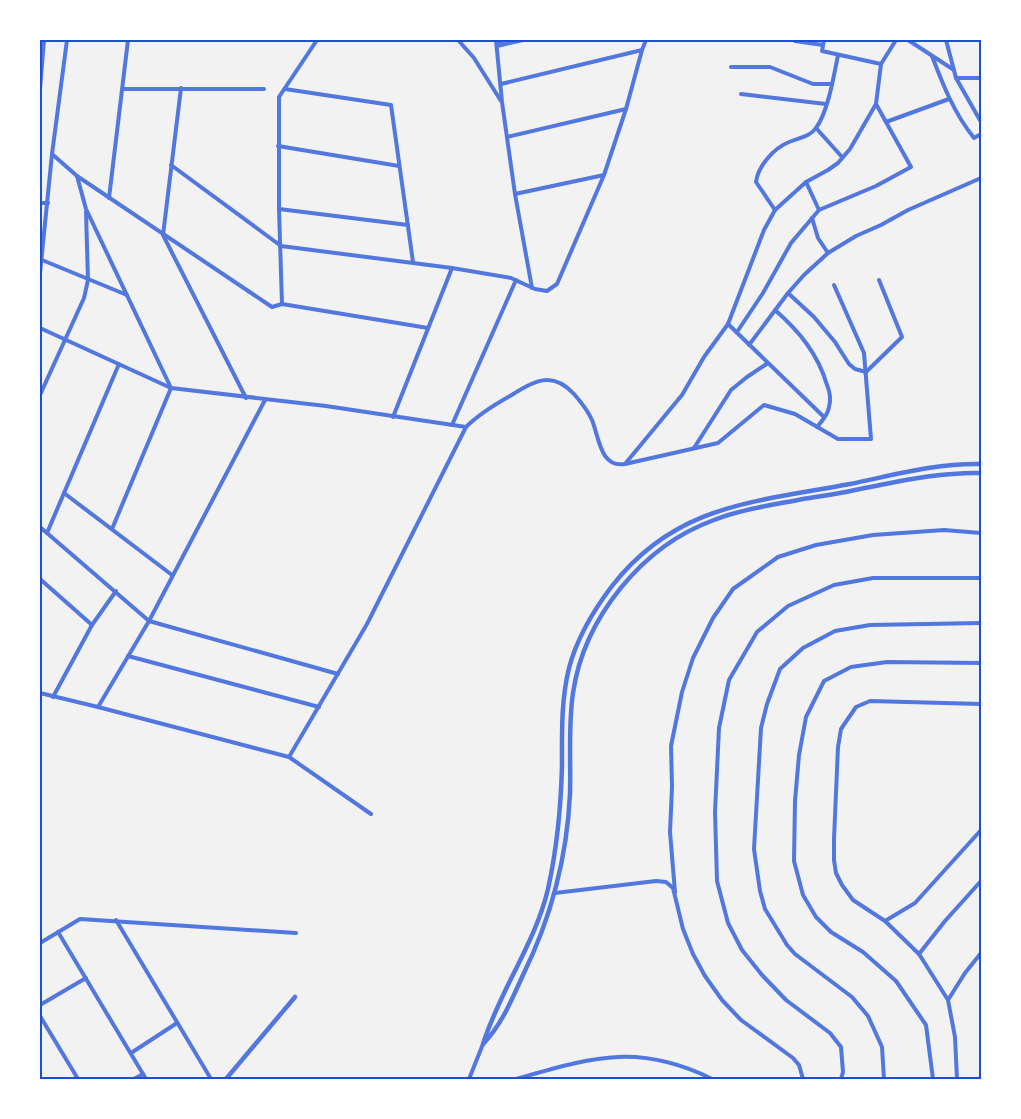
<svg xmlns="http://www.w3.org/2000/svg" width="1021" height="1119" font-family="Manrope,sans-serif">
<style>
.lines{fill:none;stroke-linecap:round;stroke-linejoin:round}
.minor{stroke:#5277de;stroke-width:4}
.tertiary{stroke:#5277de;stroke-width:4.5}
.neatline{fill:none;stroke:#1d4ed8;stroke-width:2}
</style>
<rect width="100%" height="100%" fill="#f2f2f2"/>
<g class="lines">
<g class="minor">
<path d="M 458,40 L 474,58 L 501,101"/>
<path d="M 496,40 L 502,102 L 515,194 L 532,288"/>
<path d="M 503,40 L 497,46 L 523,40"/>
<path d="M 824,40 L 822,51 L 881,64"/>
<path d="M 908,40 L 954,70"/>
<path d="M 946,40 L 956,78 L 981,122"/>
<path d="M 795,41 L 823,45"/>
<path d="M 932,56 C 943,85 954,113 974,138 L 981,134"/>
<path d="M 731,67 L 770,67 L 813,84 L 832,84"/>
<path d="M 956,78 L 981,78"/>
<path d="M 501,84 L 642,50"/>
<path d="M 181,88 L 163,235 L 246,398"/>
<path d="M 40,89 L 44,40"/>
<path d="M 122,89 L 264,89"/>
<path d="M 285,89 L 391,105 L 413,262"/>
<path d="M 741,94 L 826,104"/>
<path d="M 886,122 L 949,99"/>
<path d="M 816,128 L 842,157"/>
<path d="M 507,137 L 626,109"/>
<path d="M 278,146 L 399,166"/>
<path d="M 52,154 L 77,176 L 272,307 L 282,304 L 279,209 L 279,97 L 317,40"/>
<path d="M 171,165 L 281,246 L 452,268 L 511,278 L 535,289 L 547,291 L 557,284 L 604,175 L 626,109 L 642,50 L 646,40"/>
<path d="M 77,176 L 86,209 L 171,388 L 112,529"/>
<path d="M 806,182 L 819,210"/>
<path d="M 515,194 L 604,175"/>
<path d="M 109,198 L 128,40"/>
<path d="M 40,203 L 48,203"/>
<path d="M 279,209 L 408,225"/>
<path d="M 775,210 L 756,182 C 758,166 774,148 789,142 C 798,138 810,137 816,128 C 828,112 834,75 838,55"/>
<path d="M 812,218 L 818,238 L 828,253"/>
<path d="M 42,260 L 127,295"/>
<path d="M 40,273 L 52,154 L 67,40"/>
<path d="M 788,293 L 814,317 L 835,342 L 849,364 L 855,369 L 866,372"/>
<path d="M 282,304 L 428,328"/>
<path d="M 775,310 C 799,331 818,354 827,385 C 830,392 831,400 829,407 C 828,415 822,421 817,427"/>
<path d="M 728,324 L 824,417"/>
<path d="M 40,328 L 171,388 L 326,406 L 466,427"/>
<path d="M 737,332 L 763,293 L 791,243 L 819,210 L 876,186 L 911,167 L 876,104"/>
<path d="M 749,345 L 788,293 L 804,275 L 828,253 L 856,236 L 881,225 L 908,210 L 981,178"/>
<path d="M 866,372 L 902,337 L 879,280"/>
<path d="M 40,395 L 84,298 L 88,280 L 86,212"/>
<path d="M 393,417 L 452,268"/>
<path d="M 452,425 L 516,280"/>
<path d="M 694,448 L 731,390 L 747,377 L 768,363"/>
<path d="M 625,464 L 718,443 L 764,405 L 795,414 L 838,439 L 871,439 L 864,353 L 834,285"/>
<path d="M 64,493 L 172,575"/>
<path d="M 40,527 L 149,621 L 338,674"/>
<path d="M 47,533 L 119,364"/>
<path d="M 40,579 L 92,625"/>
<path d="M 128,656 L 319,707"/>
<path d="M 40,693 L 98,707 L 289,757 L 371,814"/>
<path d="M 53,697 L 92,625 L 116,591"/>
<path d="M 98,707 L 149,621 L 265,400"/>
<path d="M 289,757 L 367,624 L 466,427 C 479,414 494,405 510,396 C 534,381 552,370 574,394 C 581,402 588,411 592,420 C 599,437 600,468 625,464 L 682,395 L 704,357 L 728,324 L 764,230 L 775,210 L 806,182 L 828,170 L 838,163 L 850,149 L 876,104 L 881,64 L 896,40"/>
<path d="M 675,892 L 670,832 L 672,787 L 671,746 L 682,692 L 693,658 L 713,618 L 733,589 L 778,557 L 816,545 L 873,535 L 944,530 L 981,533"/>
<path d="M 555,893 L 656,881 L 666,882 L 673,888 L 683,929 L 693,954 L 705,976 L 722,1000 L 741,1020 L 793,1058 L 799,1065 L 803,1079"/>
<path d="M 116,920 L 211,1079"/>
<path d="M 885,921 L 915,903 L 981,830"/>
<path d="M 58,932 L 146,1079"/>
<path d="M 40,943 L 80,919 L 296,933"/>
<path d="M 919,954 L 945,921 L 981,881"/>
<path d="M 948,1000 L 919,954 L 885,921 L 853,900 L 842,885 L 836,873 L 834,860 L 834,839 L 838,747 L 841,729 L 856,707 L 870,701 L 981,704"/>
<path d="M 40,1005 L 86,978"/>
<path d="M 40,1016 L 78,1079"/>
<path d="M 131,1053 L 177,1023"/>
<path d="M 134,1079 L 143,1074"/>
<path d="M 469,1079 L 483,1044"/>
<path d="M 516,1079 C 591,1058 637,1042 712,1079"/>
<path d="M 841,1079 L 843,1072 L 841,1047 L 830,1033 L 786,1000 L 762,975 L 742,950 L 728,923 L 717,881 L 715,812 L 719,728 L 729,680 L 757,632 L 788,606 L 834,585 L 873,578 L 981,578"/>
<path d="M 884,1079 L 882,1047 L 868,1016 L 852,997 L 795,954 L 787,945 L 765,909 L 760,891 L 754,849 L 761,728 L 767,704 L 780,669 L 803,648 L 835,631 L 870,625 L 981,623"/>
<path d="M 933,1079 L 926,1025 L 896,981 L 863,952 L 831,932 L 816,917 L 803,895 L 794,861 L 795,801 L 799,755 L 806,717 L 824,681 L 851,667 L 887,662 L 981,663"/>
<path d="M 957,1079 L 955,1037 L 948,1000 L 965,973 L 981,953"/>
<path d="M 980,1079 L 981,1077"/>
</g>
<g class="tertiary">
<path d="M 484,1043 C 502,1024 512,999 523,975 C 551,918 567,857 570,794 C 571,760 568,726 573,693 C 584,618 642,546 714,520 C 742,509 773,505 803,499 C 821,496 838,494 855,490 C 897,482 938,472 981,473"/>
<path d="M 483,1044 C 500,990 535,944 548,889 C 557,848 561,807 562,765 C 562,732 561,701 569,668 C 577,638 593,611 612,586 C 676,504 755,502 850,484 C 894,475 936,463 981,464"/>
<path d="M 226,1079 L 295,997"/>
</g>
</g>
<rect width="1021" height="1119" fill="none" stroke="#ffffff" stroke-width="82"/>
<rect x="41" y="41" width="939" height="1037" class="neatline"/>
</svg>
